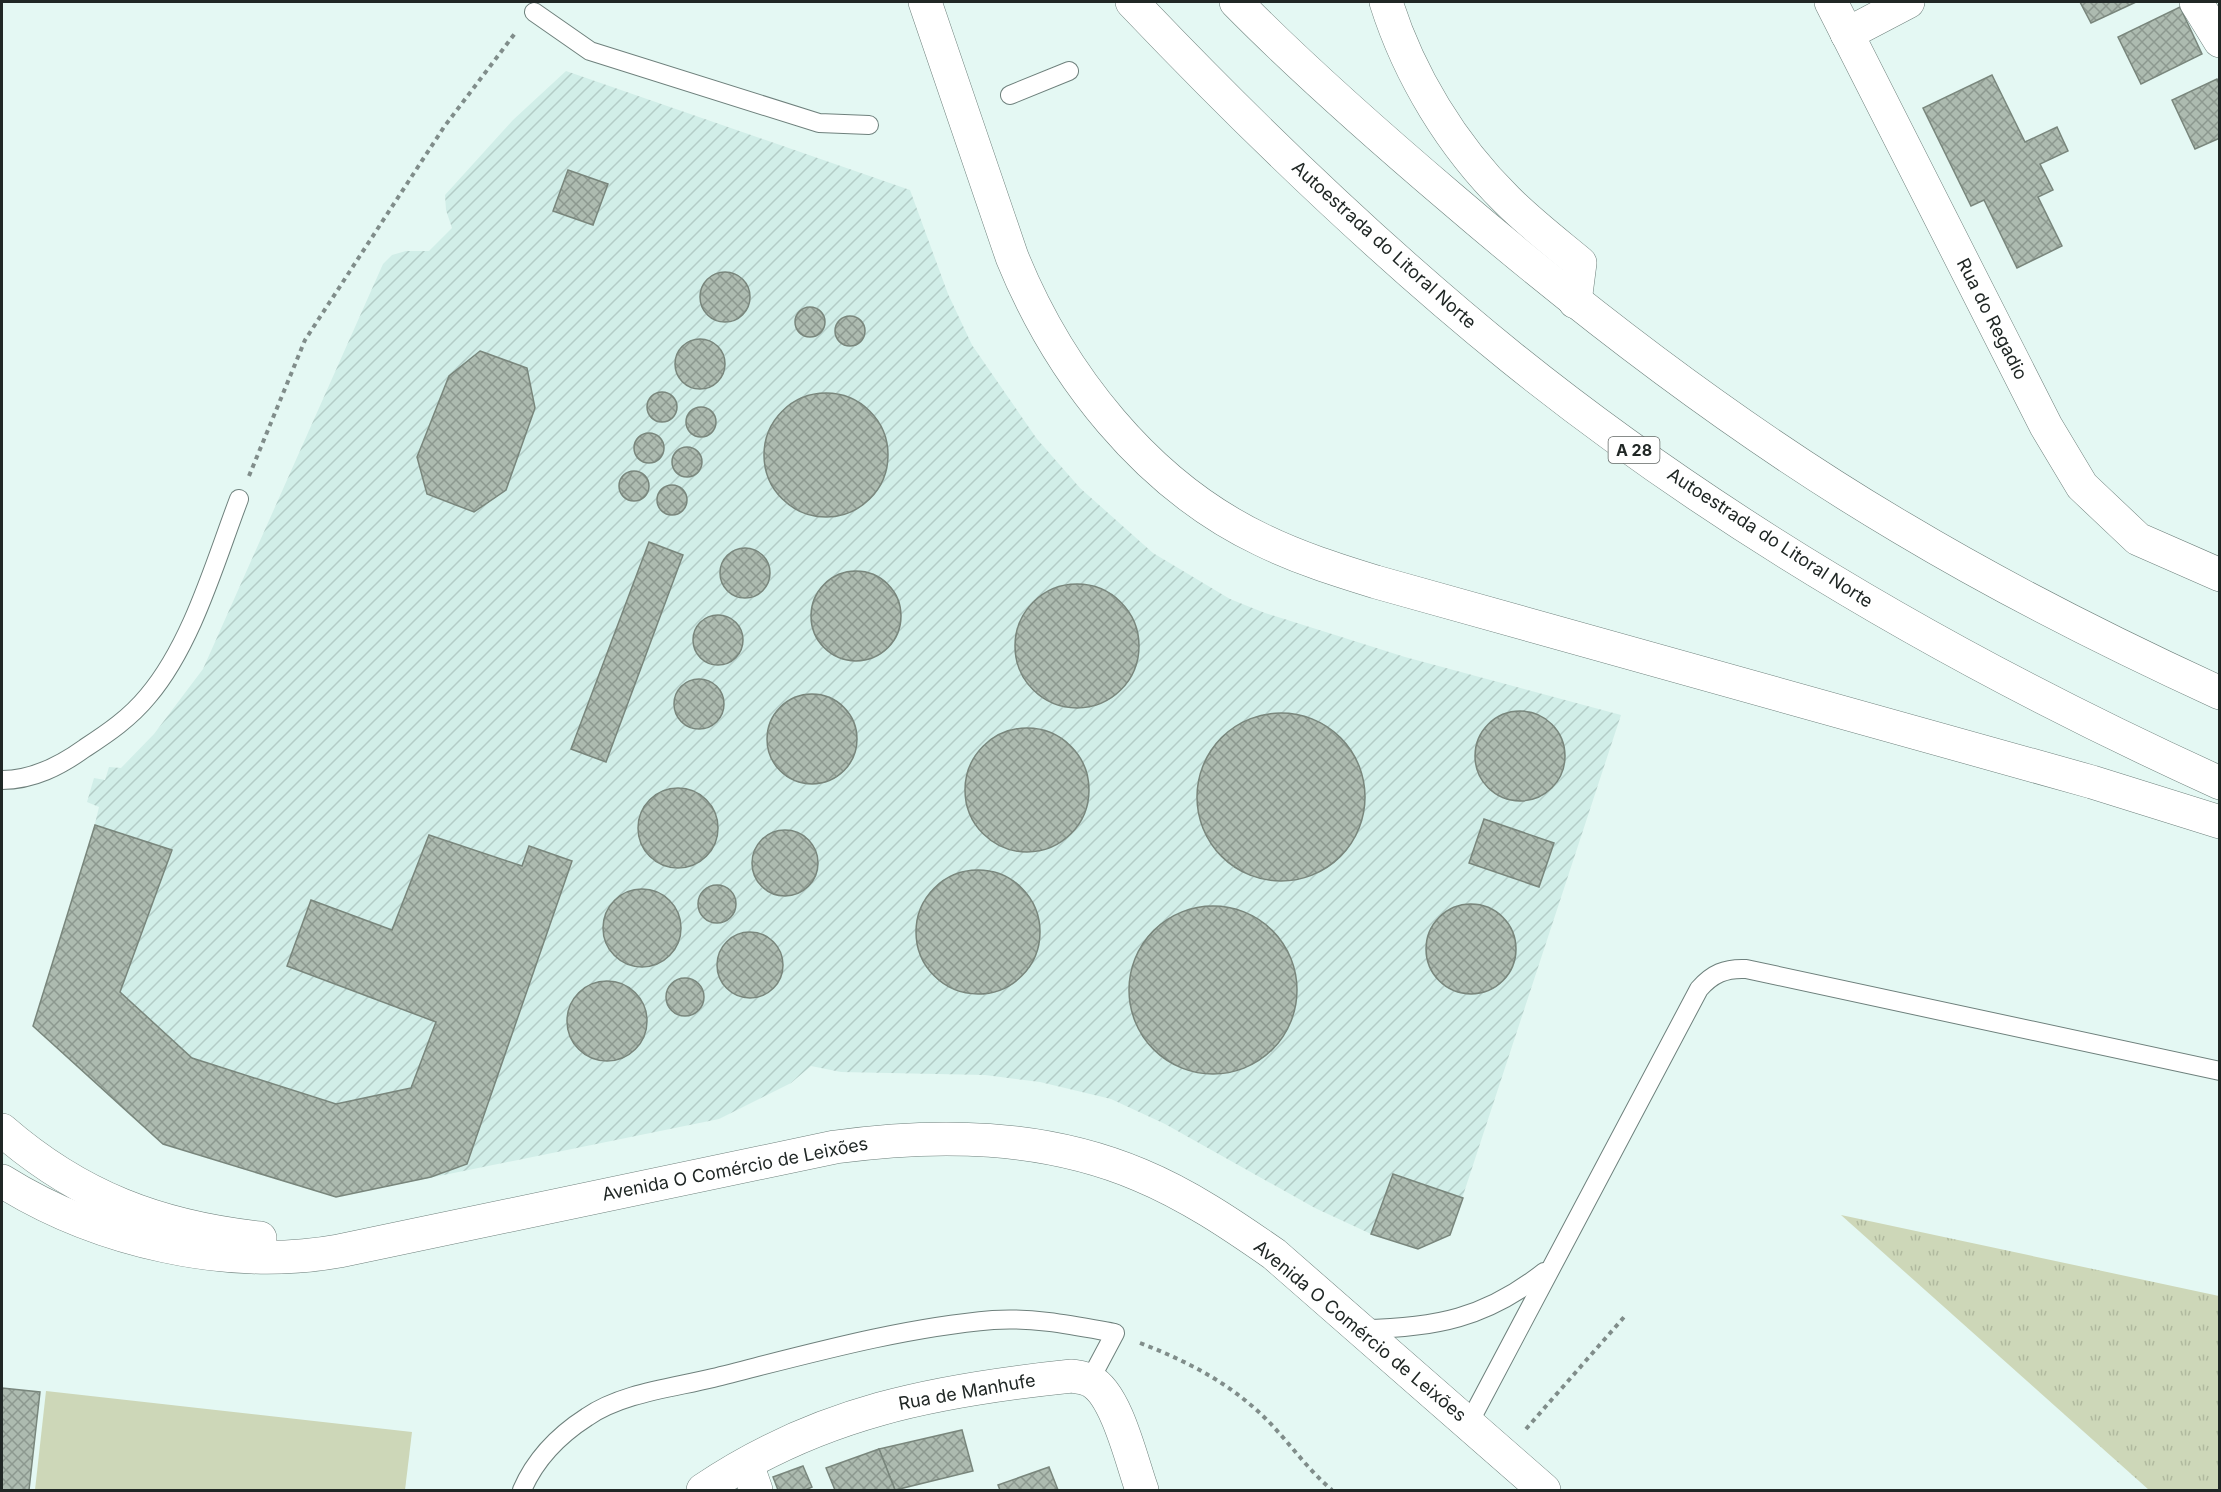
<svg xmlns="http://www.w3.org/2000/svg" width="2221" height="1492" font-family="Inter,sans-serif">
<style>
.industrial{fill:url(#industrial-furrows)}
.grass{fill:url(#grass-tufts)}
.green{fill:#cdd7b8}
.building{fill:url(#building-cross-hatch);stroke:#79867c;stroke-width:1.5}
.lines{fill:none;stroke-linecap:round;stroke-linejoin:round}
.lane-casing{stroke:#6e807c;stroke-width:20}
.street-casing{stroke:#6e807c;stroke-width:34}
.secondary-casing{stroke:#6e807c;stroke-width:34}
.highway-casing{stroke:#6e807c;stroke-width:34}
.path{stroke:#808d8a;stroke-width:4;stroke-dasharray:4.5 4.5;stroke-linecap:butt}
.lane{stroke:#fff;stroke-width:18}
.street{stroke:#fff;stroke-width:33}
.secondary{stroke:#fff;stroke-width:33}
.highway{stroke:#fff;stroke-width:33}
.labels{text-anchor:middle;stroke-width:5;stroke-linejoin:round;paint-order:stroke}
.shield{fill:#fff;stroke:#636866;stroke-width:1.5}
.shield-label{font-size:16px;font-weight:bold;fill:#202725}
.street-label{font-size:18px;fill:#202725;stroke:#fff}
</style>
<defs>
<pattern id="industrial-furrows" width="10" height="10" patternUnits="userSpaceOnUse" patternTransform="scale(1.5)"><rect width="10" height="10" fill="#d1eee8"/><path d="M-1 1l2-2M0 10L10 0M9 11l2-2" fill="none" stroke="#b3ccc7"/></pattern>
<pattern id="grass-tufts" width="24" height="20" patternUnits="userSpaceOnUse" patternTransform="scale(1.5)"><rect width="24" height="20" fill="#cdd7b8"/><path d="M3 7l-1-3M5 7V3M7 7l1-3M15 17l-1-3M17 17v-4M19 17l1-3" fill="none" stroke="#b0b99e"/></pattern>
<pattern id="building-cross-hatch" width="8" height="8" patternUnits="userSpaceOnUse" patternTransform="scale(1.5)"><rect width="8" height="8" fill="#adbbb0"/><path d="M0 0l8 8M0 8l8-8" fill="none" stroke="#8c988f"/></pattern>
</defs>
<rect width="100%" height="100%" fill="#e4f8f3"/>
<path class="industrial" d="M 566,71 L 910,190 L 948,294 L 972,345 L 1037,439 L 1080,488 L 1153,553 L 1230,599 L 1265,613 L 1405,657 L 1621,715 L 1450,1235 L 1418,1249 L 1371,1234 L 1315,1208 L 1165,1124 L 1111,1099 L 1040,1082 L 985,1075 L 841,1072 L 811,1066 L 791,1083 L 719,1119 L 336,1197 L 163,1144 L 33,1026 L 92,836 L 99,807 L 87,802 L 94,778 L 105,780 L 109,767 L 121,768 L 154,734 L 203,669 L 383,264 L 392,255 L 406,251 L 429,251 L 452,228 L 446,210 L 445,195 L 513,120 Z"/>
<path class="grass" d="M 1841,1215 L 2219,1296 L 2219,1490 L 2149,1490 Z"/>
<path class="green" d="M 46,1391 L 412,1432 L 405,1490 L 35,1490 Z"/>
<g class="building">
<path d="M 2080,2 L 2136,2 L 2091,23 Z"/>
<path d="M 2180,7 L 2202,54 L 2141,84 L 2118,37 Z"/>
<path d="M 1992,75 L 2025,142 L 2057,127 L 2068,151 L 2040,164 L 2053,190 L 2038,197 L 2062,246 L 2017,268 L 1984,200 L 1971,206 L 1923,108 Z"/>
<path d="M 2217,79 L 2220,85 L 2220,138 L 2195,149 L 2172,100 Z"/>
<path d="M 568,170 L 608,184 L 593,225 L 553,211 Z"/>
<circle cx="725" cy="297" r="25"/>
<circle cx="810" cy="322" r="15"/>
<circle cx="850" cy="331" r="15"/>
<circle cx="700" cy="364" r="25"/>
<path d="M 480,351 L 527,368 L 535,408 L 506,490 L 474,512 L 427,494 L 417,457 L 449,376 Z"/>
<circle cx="662" cy="407" r="15"/>
<circle cx="826" cy="455" r="62"/>
<circle cx="701" cy="422" r="15"/>
<circle cx="649" cy="448" r="15"/>
<circle cx="687" cy="462" r="15"/>
<circle cx="634" cy="486" r="15"/>
<circle cx="672" cy="500" r="15"/>
<path d="M 649,542 L 683,555 L 606,762 L 571,749 Z"/>
<circle cx="745" cy="573" r="25"/>
<circle cx="856" cy="616" r="45"/>
<circle cx="1077" cy="646" r="62"/>
<circle cx="718" cy="640" r="25"/>
<circle cx="699" cy="704" r="25"/>
<circle cx="812" cy="739" r="45"/>
<circle cx="1520" cy="756" r="45"/>
<circle cx="1281" cy="797" r="84"/>
<circle cx="1027" cy="790" r="62"/>
<circle cx="678" cy="828" r="40"/>
<path d="M 1484,819 L 1554,843 L 1539,887 L 1469,863 Z"/>
<path d="M 95,825 L 172,850 L 120,992 L 192,1058 L 336,1104 L 411,1088 L 436,1022 L 287,966 L 311,900 L 392,930 L 429,835 L 522,866 L 529,846 L 572,861 L 467,1164 L 431,1177 L 336,1197 L 163,1144 L 33,1026 Z"/>
<circle cx="785" cy="863" r="33"/>
<circle cx="978" cy="932" r="62"/>
<circle cx="717" cy="904" r="19"/>
<circle cx="642" cy="928" r="39"/>
<circle cx="1471" cy="949" r="45"/>
<circle cx="1213" cy="990" r="84"/>
<circle cx="750" cy="965" r="33"/>
<circle cx="685" cy="997" r="19"/>
<circle cx="607" cy="1021" r="40"/>
<path d="M 1393,1174 L 1463,1198 L 1450,1235 L 1418,1249 L 1371,1234 Z"/>
<path d="M 2,1388 L 40,1392 L 29,1490 L 2,1490 Z"/>
<path d="M 962,1430 L 973,1471 L 895,1490 L 879,1449 Z"/>
<path d="M 879,1449 L 895,1490 L 835,1490 L 826,1468 Z"/>
<path d="M 803,1466 L 812,1487 L 805,1490 L 778,1490 L 773,1477 Z"/>
<path d="M 1049,1467 L 1058,1490 L 1000,1490 L 998,1485 Z"/>
</g>
<g class="lines">
<defs>
<g id="lane">
<path d="M 534,12 L 590,51 L 819,123 L 869,125"/>
<path d="M 1010,95 L 1069,71"/>
<path d="M 2,780 C 33,780 60,766 85,748 C 108,733 130,718 148,696 C 192,644 215,562 239,499"/>
<path d="M 1363,1329 C 1435,1328 1486,1318 1544,1272"/>
<path d="M 1469,1423 L 1699,989 C 1712,974 1725,968 1746,969 L 2220,1071"/>
<path d="M 522,1490 C 535,1460 559,1435 587,1417 C 622,1393 672,1388 713,1378 C 805,1355 899,1328 993,1320 C 1034,1317 1076,1326 1115,1333 L 1090,1380"/>
</g>
<g id="street">
<path d="M 2196,2 L 2220,41"/>
<path d="M 1847,34 L 1908,2"/>
<path d="M 747,1464 L 756,1490"/>
<path d="M 703,1490 C 818,1412 937,1390 1072,1376 C 1078,1377 1086,1378 1091,1381 C 1117,1395 1132,1463 1142,1490"/>
</g>
<g id="secondary">
<path d="M 1831,2 L 2046,426 L 2082,486 L 2138,539 L 2220,575"/>
<path d="M 2,1130 C 79,1197 159,1227 260,1238"/>
<path d="M 2,1181 C 98,1241 228,1271 339,1251 L 835,1147 C 937,1133 1043,1134 1140,1175 C 1188,1195 1231,1224 1274,1254 L 1544,1490"/>
</g>
<g id="highway">
<path d="M 925,2 L 1012,257 C 1059,373 1146,485 1262,540 C 1299,558 1337,570 1376,582 L 2092,782 L 2220,822"/>
<path d="M 1132,2 C 1252,128 1377,249 1512,358 C 1727,531 1969,669 2220,783"/>
<path d="M 1236,2 C 1304,71 1377,135 1451,198 C 1592,319 1741,433 1902,528 C 2004,589 2111,643 2220,693"/>
<path d="M 1386,2 C 1409,75 1452,146 1507,200 C 1530,223 1556,243 1580,263 L 1575,302"/>
</g>
</defs>
<use href="#lane" class="lane-casing"/>
<use href="#street" class="street-casing"/>
<use href="#secondary" class="secondary-casing"/>
<use href="#highway" class="highway-casing"/>
<g class="path">
<path d="M 249,476 L 305,340 L 444,127 L 516,32"/>
<path d="M 1140,1343 C 1187,1361 1230,1383 1266,1419 C 1289,1442 1307,1469 1332,1490"/>
<path d="M 1526,1429 L 1625,1316"/>
</g>
<use href="#lane" class="lane"/>
<use href="#street" class="street"/>
<use href="#secondary" class="secondary"/>
<use href="#highway" class="highway"/>
</g>
<g class="labels">
<rect class="shield" x="1608.5" y="437" width="51" height="26" rx="4.5"/>
<g class="shield-label">
<text x="1634" y="456">A 28</text>
</g>
<g class="street-label">
<text transform="translate(1384 245) rotate(42)" y="6">Autoestrada do Litoral Norte</text>
<text transform="translate(1992 319) rotate(63)" y="6">Rua do Regadio</text>
<text transform="translate(1770 538) rotate(33)" y="6">Autoestrada do Litoral Norte</text>
<text transform="translate(735 1169) rotate(-11)" y="6">Avenida O Comércio de Leixões</text>
<text transform="translate(1360 1331) rotate(40)" y="6">Avenida O Comércio de Leixões</text>
<text transform="translate(967 1392) rotate(-10)" y="6">Rua de Manhufe</text>
</g>
</g>
<rect width="2221" height="1492" fill="none" stroke="#202725" stroke-width="6"/>
</svg>
